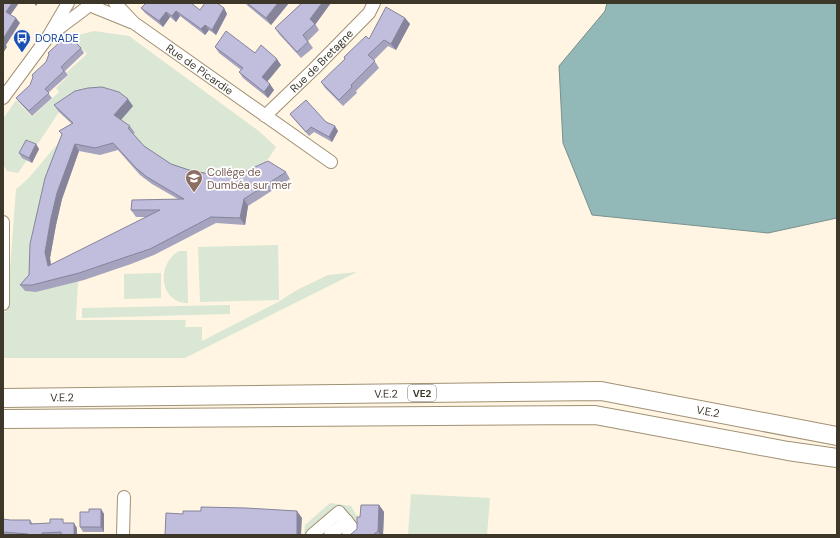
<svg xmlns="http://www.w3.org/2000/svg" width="840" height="538" font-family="'DM Sans',sans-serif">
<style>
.green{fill:#dae7d4}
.water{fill:#92b8b7;stroke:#78918d}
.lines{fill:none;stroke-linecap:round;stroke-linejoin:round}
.minor-casing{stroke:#a19174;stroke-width:14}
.highway-casing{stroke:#a19174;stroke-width:20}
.minor{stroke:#fff;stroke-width:12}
.highway{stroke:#fff;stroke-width:18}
.wall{fill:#a5a3be;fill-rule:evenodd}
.shaded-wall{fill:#86849b}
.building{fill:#c0bddd;stroke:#86849b;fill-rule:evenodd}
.labels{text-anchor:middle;stroke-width:3.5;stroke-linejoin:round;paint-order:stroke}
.shield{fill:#fff;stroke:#77736a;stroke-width:1}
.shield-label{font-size:10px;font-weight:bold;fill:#3d372a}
.transit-label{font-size:11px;fill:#164399;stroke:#fff;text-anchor:start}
.street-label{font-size:11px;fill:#3d372a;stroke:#fff}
.education-label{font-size:11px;fill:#785e54;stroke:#fff;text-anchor:start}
</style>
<rect width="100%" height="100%" fill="#fff5e2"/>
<g class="green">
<path d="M 94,31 L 129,36 L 260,132 L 276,147 L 269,158 L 255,171 L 233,182 L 176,171 L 130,137 L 134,133 L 59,112 L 27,160 L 18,173 L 7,171 L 3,164 L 3,119 L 16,100 L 32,117 L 59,92 L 56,88 L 69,75 L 67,72 L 87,54 L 71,37 Z"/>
<path d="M 64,138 L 33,267 L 25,291 L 36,292 L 78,281 L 76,320 L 186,320 L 185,327 L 202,327 L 202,341 L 278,302 L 297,290 L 328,275 L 357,272 L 185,358 L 3,358 L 3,314 L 7,310 L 16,189 C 35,175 46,154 64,138 Z"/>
<path d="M 278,245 L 279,300 L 200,302 L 198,247 Z"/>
<path d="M 179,251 L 187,251 L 188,303 C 159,303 156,264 179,251 Z"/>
<path d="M 161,273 L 161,298 L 124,299 L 124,274 Z"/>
<path d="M 230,305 L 230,314 L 82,318 L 82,308 Z"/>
<path d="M 411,494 L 490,498 L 487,535 L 408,535 Z"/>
<path d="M 330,503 L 351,506 L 362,524 L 362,535 L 304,535 L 305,525 Z"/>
</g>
<path class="water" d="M 607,3 L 837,3 L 837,218 L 768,233 L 592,215 L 563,143 L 559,66 L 605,11 Z"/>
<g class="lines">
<defs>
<g id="minor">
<path id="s1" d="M 115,3 L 134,23 L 331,162"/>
<path d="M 94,7 L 131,22"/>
<path d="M 54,32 L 86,8"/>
<path d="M 3,98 L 48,37 L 68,3"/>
<path id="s2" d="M 265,116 L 314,69 L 369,13 L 374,3"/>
<path d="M 3,222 L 3,304"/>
<path d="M 123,535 L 124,497"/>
<path d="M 312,535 L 339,512 L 354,530 L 348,535"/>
<path d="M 330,535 L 347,521"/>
</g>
<g id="highway">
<path id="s3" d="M 3,398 L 601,391 L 837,436"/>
<path d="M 3,419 L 595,415 L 788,451 L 837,458"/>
</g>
</defs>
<use href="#minor" class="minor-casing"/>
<use href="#highway" class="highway-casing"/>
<use href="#minor" class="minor"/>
<use href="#highway" class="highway"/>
</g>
<g class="wall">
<path d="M 245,3 L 289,3 L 271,25 L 248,6 Z"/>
<path d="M 302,3 L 319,30 L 308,41 L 313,48 L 301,58 L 279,34 L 275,28 Z"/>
<path d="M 141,8 L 200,10 L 224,8 L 227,14 L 216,35 L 209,30 L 205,35 L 180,16 L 176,22 L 170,17 L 163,27 L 145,13 Z"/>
<path d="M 405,18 L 410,24 L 396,50 L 388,46 L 374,60 L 379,68 L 356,91 L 357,93 L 343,106 L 325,88 L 321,82 Z"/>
<path d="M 215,47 L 255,53 L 281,65 L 267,82 L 274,90 L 268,98 L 243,78 L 239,72 L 241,70 L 219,53 Z"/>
<path d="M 81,48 L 84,53 L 65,71 L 68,75 L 48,93 L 52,98 L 32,116 L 19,102 L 16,98 Z"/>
<path d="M 54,105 L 133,106 L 121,120 L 130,126 L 135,133 L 133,134 L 144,146 L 171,164 L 189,170 L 209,174 L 235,176 L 286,172 L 290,179 L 248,206 L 245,225 L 216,223 L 154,255 L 131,264 L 84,280 L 36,292 L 25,291 L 20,285 L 29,275 L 62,135 L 59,131 L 72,124 L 59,112 ZM 118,150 L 140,175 L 152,184 L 178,199 L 131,210 L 136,217 L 146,217 L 51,265 L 50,258 L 56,225 L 62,199 L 79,151 L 100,155 Z"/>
<path d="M 290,114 L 326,122 L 338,131 L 332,142 L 314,132 L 309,136 L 293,118 Z"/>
<path d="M 36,144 L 39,149 L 32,163 L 22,158 L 19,153 Z"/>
<path d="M 379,505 L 384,512 L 383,535 L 350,535 L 357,529 L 360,517 Z"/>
<path d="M 101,509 L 104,514 L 104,532 L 83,532 L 80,527 L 89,512 Z"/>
<path d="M 3,519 L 10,520 L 30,520 L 33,524 L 66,523 L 77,528 L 77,535 L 3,535 Z"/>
</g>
<g class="shaded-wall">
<path d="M 12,3 L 19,3 L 9,17 L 6,12 Z"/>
<path d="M 34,3 L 38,3 L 36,6 Z"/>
<path d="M 278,3 L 289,3 L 271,25 L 266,18 Z"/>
<path d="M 322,3 L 331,3 L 315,25 L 310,19 Z"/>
<path d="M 224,8 L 227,14 L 216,35 L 212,30 Z"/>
<path d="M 176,11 L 180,16 L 176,22 L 172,16 Z"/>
<path d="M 166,12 L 170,17 L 163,27 L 159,21 Z"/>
<path d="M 16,18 L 20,23 L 6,45 L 7,47 L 3,53 L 3,39 Z"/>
<path d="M 405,18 L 410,24 L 396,50 L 391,44 Z"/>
<path d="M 205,25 L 209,30 L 205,35 L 201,29 Z"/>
<path d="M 277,59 L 281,65 L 266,83 L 262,77 Z"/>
<path d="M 270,84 L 274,90 L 268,98 L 264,92 Z"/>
<path d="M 128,99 L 133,106 L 119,122 L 114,115 Z"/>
<path d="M 335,126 L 338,131 L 332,142 L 329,137 Z"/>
<path d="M 36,144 L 39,149 L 32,163 L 29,158 Z"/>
<path d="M 75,144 L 79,151 L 62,199 L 56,225 L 50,258 L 52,273 L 48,266 L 45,252 L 51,218 L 57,193 Z"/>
<path d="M 244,199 L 248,206 L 245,225 L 240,218 Z"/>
<path d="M 379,505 L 384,512 L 383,535 L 380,535 L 378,531 Z"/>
<path d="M 101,509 L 104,514 L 104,532 L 101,527 Z"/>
<path d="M 297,511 L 302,518 L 301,535 L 297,535 Z"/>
<path d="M 74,523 L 77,528 L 77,535 L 74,535 Z"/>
</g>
<g class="building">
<path d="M 3,3 L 12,3 L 6,12 L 16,18 L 3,39 Z"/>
<path d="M 146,3 L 191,3 L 200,10 L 205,3 L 217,3 L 224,8 L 212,30 L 205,25 L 201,29 L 176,11 L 172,16 L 166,12 L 159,21 L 141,8 Z"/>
<path d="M 247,3 L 278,3 L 266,18 Z"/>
<path d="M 302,3 L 322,3 L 310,19 L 315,24 L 303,35 L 308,42 L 297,52 L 275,28 Z"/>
<path d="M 386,7 L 405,18 L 391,44 L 384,40 L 368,55 L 375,61 L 351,85 L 352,87 L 339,100 L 321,82 L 345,59 L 344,57 L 366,36 L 369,39 Z"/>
<path d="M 226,31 L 255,53 L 261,45 L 277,59 L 262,77 L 270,84 L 264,92 L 239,72 L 243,68 L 215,47 Z"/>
<path d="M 65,32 L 81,48 L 61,67 L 64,71 L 45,89 L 49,93 L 29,111 L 16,98 L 30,85 L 33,77 L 32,75 L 46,62 L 49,54 L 48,53 L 62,40 Z"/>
<path d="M 102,87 L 119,92 L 128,99 L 114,115 L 130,126 L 128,128 L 144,146 L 171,164 L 189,170 L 209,174 L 235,176 L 268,161 L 286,172 L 244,199 L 240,218 L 211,217 L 150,249 L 126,257 L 79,273 L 32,285 L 20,285 L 29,275 L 30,244 L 45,178 L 62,134 L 59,131 L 73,123 L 54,105 L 75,91 L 88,88 ZM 113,143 L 136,168 L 147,177 L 184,199 L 132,200 L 131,210 L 160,210 L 48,266 L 45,252 L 51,218 L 57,193 L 75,144 L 95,148 Z"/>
<path d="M 306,100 L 326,122 L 335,126 L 329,137 L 311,127 L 306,132 L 290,114 Z"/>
<path d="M 26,140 L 36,144 L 29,158 L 19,153 Z"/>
<path d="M 361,505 L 379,505 L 378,531 L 373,535 L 350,535 L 357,529 L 357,517 L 360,517 Z"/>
<path d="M 201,507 L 246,508 L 297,511 L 297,535 L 165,535 L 166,513 L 183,514 L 183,511 L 201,511 Z"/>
<path d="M 89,509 L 101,509 L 101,527 L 80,527 L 80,512 L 89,512 Z"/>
<path d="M 3,519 L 10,520 L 30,520 L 30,524 L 50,523 L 50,519 L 63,519 L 63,523 L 74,523 L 74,535 L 61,535 L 61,532 L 42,533 L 42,535 L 28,535 L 28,534 L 3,532 Z"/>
</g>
<defs>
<symbol id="bus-pin" viewBox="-11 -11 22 30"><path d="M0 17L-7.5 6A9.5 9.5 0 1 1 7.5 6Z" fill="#1a4fb4" stroke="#fff"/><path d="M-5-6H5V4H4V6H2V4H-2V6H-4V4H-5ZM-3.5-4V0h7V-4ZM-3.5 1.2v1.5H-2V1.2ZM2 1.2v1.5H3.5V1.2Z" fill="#fff"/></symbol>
<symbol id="school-pin" viewBox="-11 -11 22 30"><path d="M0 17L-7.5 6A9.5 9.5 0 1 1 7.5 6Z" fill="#8d6e63" stroke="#fff"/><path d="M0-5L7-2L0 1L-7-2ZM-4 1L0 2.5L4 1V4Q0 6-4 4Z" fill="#fff"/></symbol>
</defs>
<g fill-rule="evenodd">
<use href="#bus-pin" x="12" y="28" width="20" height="27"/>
<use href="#school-pin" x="184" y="168" width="20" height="27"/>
</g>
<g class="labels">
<rect class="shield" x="408" y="385" width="28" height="16" rx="3"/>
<g class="shield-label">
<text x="422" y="397">VE2</text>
</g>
<g class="transit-label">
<text x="35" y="42">DORADE</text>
</g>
<g class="street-label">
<text dy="4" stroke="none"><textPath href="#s2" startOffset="79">Rue de Bretagne</textPath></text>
<text dy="4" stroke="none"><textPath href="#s1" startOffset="108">Rue de Picardie</textPath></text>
<text dy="4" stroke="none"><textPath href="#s3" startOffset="383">V.E.2</textPath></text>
<text dy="4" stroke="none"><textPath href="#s3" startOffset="59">V.E.2</textPath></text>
<text dy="4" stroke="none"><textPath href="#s3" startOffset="707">V.E.2</textPath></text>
</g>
<g class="education-label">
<text x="207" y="176">Collége de<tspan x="207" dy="13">Dumbéa sur mer</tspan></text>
</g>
</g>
<rect width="840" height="538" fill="none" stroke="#3d372a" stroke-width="8"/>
</svg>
